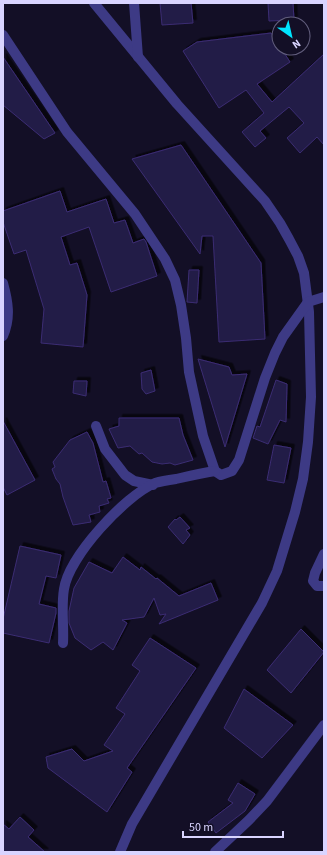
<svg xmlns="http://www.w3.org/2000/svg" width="327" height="855" font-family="'Source Sans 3',sans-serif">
  <defs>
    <filter id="shadow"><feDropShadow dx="3.5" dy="-3.5" stdDeviation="0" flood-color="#0009"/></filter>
  </defs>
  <rect width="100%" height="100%" fill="#130f26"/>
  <!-- building -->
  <g fill="#241b47" stroke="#3b2d73" filter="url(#shadow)">
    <polygon points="160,3 191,3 193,23 162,25"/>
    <polygon points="268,3 293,3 294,20 269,21"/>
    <polygon points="271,33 279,45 279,48 281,48 290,62 257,84 272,102 324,54 324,145 317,137 300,153 287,138 304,123 289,107 260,131 266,138 255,147 242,132 264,113 246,90 219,108 183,51 197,42"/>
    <polygon points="3,57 55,133 44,139 3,105"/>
    <polygon points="181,145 261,263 265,339 219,342 213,236 202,236 200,254 132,159"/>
    <polygon points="60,191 67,212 106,199 114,223 125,220 133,243 144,239 146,242 157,276 111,292 89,227 61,237 70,265 77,263 87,295 83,347 41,343 44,309 26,250 14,254 3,222 3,211"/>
    <polygon points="189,270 199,270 197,303 187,302"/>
    <polygon points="198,359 229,367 232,375 247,374 225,447"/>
    <polygon points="151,370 155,391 146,394 142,389 141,373"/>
    <polygon points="276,380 287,384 286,422 280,420 268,444 253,438 257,426 260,427"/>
    <polygon points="74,381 87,381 86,396 73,393"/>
    <polygon points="119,418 179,418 183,435 193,460 175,465 170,463 162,464 152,462 142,453 139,454 130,446 118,448 109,429 119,426"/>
    <polygon points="3,421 35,480 7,495 3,487"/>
    <polygon points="87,432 93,443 103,482 106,481 111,498 107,499 109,503 99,506 100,512 89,515 91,522 73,525 63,497 60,484 56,479 52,469 55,467 53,462 70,440"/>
    <polygon points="274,445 291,448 284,483 267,480"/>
    <polygon points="180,517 190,528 186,530 190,535 183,544 168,527 175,519 176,520"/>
    <polygon points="20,546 61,555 56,578 46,576 39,604 56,608 56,613 49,643 3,633 3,619"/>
    <polygon points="123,557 140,570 141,567 156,579 157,578 179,596 211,583 218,600 159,624 166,614 160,615 154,598 144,617 122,620 127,623 113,650 103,642 91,650 75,638 69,623 69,611 74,588 89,562 112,573"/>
    <polygon points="301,629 324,652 291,693 267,670"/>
    <polygon points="150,638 196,668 127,768 132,772 107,812 48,768 46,757 72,749 84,761 113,751 104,745 125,714 116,708 140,671 132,665"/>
    <polygon points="244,689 293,725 262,758 224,728"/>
    <polygon points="238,783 255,794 245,811 216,833 208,822 233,803 228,800"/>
    <polygon points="20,817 34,830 28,837 45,852 3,852 3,824 9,829"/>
  </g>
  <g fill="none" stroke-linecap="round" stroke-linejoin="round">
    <!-- minor -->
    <g stroke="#3d3a85" stroke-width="10">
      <polyline points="94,3 177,104 265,201 280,223 289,239 298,256 304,273 309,312 311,397 308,442 303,479 295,512 277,571 262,603 132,824 120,852"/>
      <polyline points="134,3 138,57"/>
      <polyline points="3,35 67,132 135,214 165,259 175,280 181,305 186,338 189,372 203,436 215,471 221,475 232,471 239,460 265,378 275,353 283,337 308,302 324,297"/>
      <path d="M3,283C8,301 11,318 3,336"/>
      <polyline points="96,426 105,449 125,475 134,481 153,485"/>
      <polyline points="324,554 315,573 313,581 317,586 324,586"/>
      <path d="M63,643C64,625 61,607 64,589C69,556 125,496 155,483C162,481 169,480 176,479C189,476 202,473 215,471"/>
      <polyline points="215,852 249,820 267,801 324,725"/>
    </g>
  </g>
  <!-- border -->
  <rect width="327" height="855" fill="none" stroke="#d9d4ff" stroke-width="8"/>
  <!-- north arrow -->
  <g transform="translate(291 36) rotate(146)"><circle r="19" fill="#130f26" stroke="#625e7d"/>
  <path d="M0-3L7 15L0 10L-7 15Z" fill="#00e5ff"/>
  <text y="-6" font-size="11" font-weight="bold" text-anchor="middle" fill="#d9d4ff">N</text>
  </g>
  <!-- scale -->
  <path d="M183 831v6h100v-6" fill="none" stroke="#d9d4ff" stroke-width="2"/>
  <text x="189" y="831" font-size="12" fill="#d9d4ff" stroke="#130f26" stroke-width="3" paint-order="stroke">50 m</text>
</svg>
